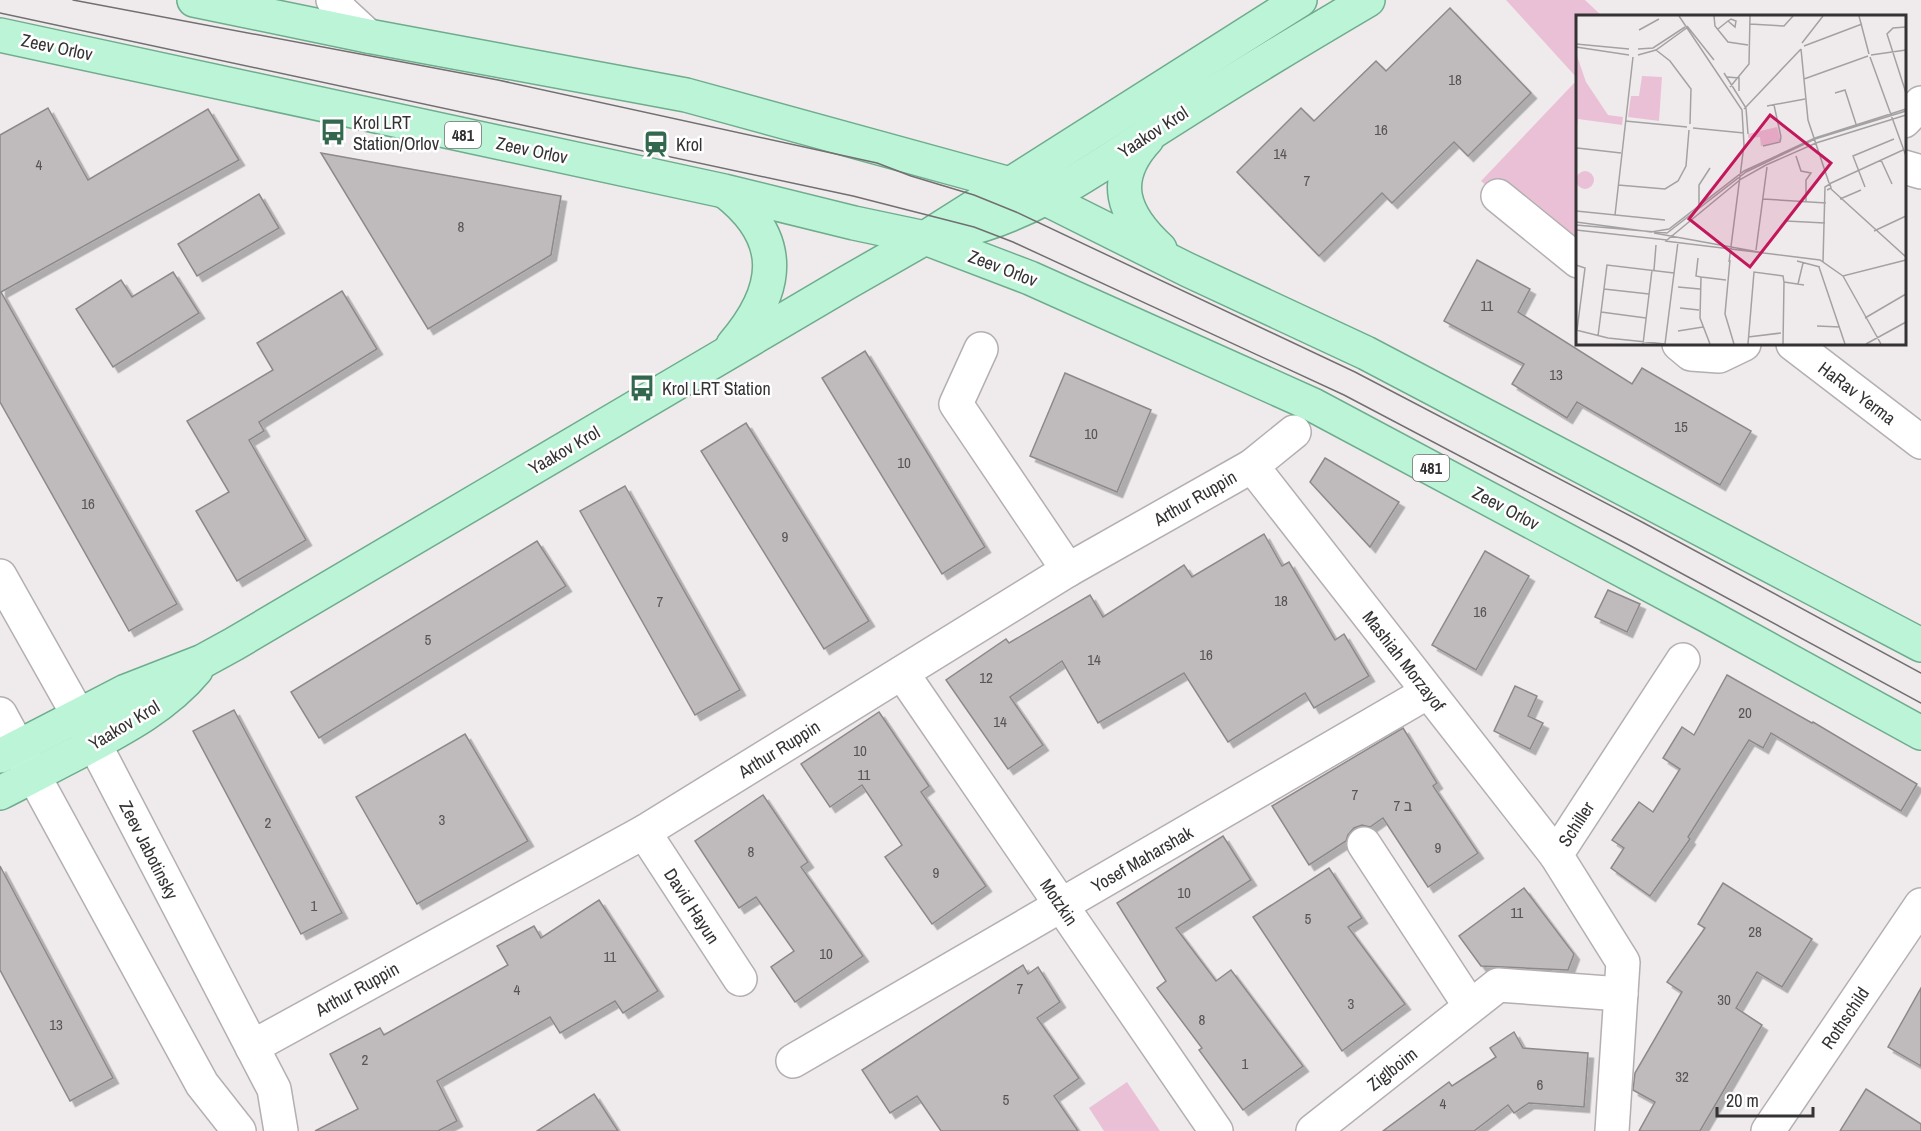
<svg xmlns="http://www.w3.org/2000/svg" width="1921" height="1131" font-family="'Archivo Narrow','Noto Sans Hebrew',sans-serif">
  <defs>
    <filter id="shadow"><feDropShadow dx="5.5" dy="5.5" stdDeviation="0" flood-color="#0004"/></filter>
  </defs>
  <rect width="100%" height="100%" fill="#efebed"/>
  <!-- green -->
  <g fill="#eac0d6">
    <polygon points="1506,0 1585,0 1602,16 1578,16 1577,78"/>
    <polygon points="1577,80 1577,261 1481,181"/>
    <polygon points="1127,1082 1160,1131 1104,1131 1089,1108"/>
  </g>
  <!-- building -->
  <g fill="#bfbbbd" stroke="#8d898b" stroke-width="1.5" filter="url(#shadow)">
    <polygon points="1450,8 1531,93 1468,156 1454,142 1392,203 1382,193 1319,256 1237,172 1301,108 1314,121 1376,61 1386,71"/>
    <polygon points="48,108 88,180 208,109 239,160 1,292 177,604 129,631 0,402 0,135"/>
    <polygon points="321,153 561,196 551,255 428,329"/>
    <polygon points="259,194 279,228 197,276 178,244"/>
    <polygon points="1477,260 1530,289 1518,312 1632,384 1642,368 1751,431 1720,485 1577,402 1567,418 1512,384 1524,364 1444,321"/>
    <polygon points="173,272 199,313 113,367 76,309 121,280 132,297"/>
    <polygon points="342,291 377,349 259,422 264,431 249,440 306,540 237,581 196,511 229,492 187,421 273,370 257,343"/>
    <polygon points="865,351 985,547 942,574 822,378"/>
    <polygon points="1065,373 1151,410 1117,492 1030,456"/>
    <polygon points="746,423 869,621 824,649 701,451"/>
    <polygon points="1325,458 1399,502 1370,547 1310,482"/>
    <polygon points="625,486 740,690 695,715 580,511"/>
    <polygon points="1264,534 1282,566 1289,562 1335,640 1344,634 1369,676 1314,708 1305,693 1228,742 1184,673 1098,723 1062,661 1010,697 1043,745 1008,769 946,680 1006,639 1009,643 1090,595 1103,617 1184,565 1192,577"/>
    <polygon points="537,541 566,586 319,738 291,692"/>
    <polygon points="1485,551 1529,576 1476,670 1432,645"/>
    <polygon points="1608,590 1640,604 1627,632 1595,617"/>
    <polygon points="1727,675 1812,723 1813,722 1917,784 1901,811 1771,733 1763,748 1749,740 1688,837 1690,839 1650,896 1611,868 1624,848 1612,840 1639,802 1653,812 1680,769 1663,758 1682,727 1694,735"/>
    <polygon points="1515,686 1537,696 1528,716 1543,723 1530,749 1494,731"/>
    <polygon points="234,710 342,913 301,934 193,731"/>
    <polygon points="879,712 929,786 921,792 986,886 932,924 885,857 902,845 862,785 830,807 801,764"/>
    <polygon points="1403,728 1437,783 1433,786 1478,853 1428,887 1383,818 1370,827 1362,825 1354,828 1348,835 1346,841 1309,865 1272,806"/>
    <polygon points="465,734 528,841 417,904 356,797"/>
    <polygon points="763,795 808,862 801,867 863,956 795,1002 771,967 794,951 756,897 739,908 695,841"/>
    <polygon points="1223,836 1251,880 1176,928 1216,981 1231,970 1303,1066 1243,1110 1199,1050 1202,1048 1157,988 1166,981 1117,903"/>
    <polygon points="0,866 113,1078 70,1101 0,970"/>
    <polygon points="1329,868 1362,918 1348,927 1405,1004 1342,1051 1253,917"/>
    <polygon points="1723,883 1812,939 1782,987 1757,972 1736,1008 1762,1025 1700,1131 1639,1131 1655,1102 1633,1090 1635,1073 1682,992 1667,982 1705,928 1698,924"/>
    <polygon points="1524,888 1574,954 1568,970 1481,966 1459,936"/>
    <polygon points="599,900 658,991 623,1013 615,1001 560,1033 550,1017 437,1081 457,1121 438,1131 315,1131 358,1109 330,1054 380,1028 384,1035 508,965 497,946 534,926 541,938"/>
    <polygon points="1023,965 1028,974 1038,967 1060,1002 1037,1018 1079,1078 1054,1096 1078,1131 941,1131 917,1096 890,1113 862,1070"/>
    <polygon points="1921,988 1921,1066 1888,1047"/>
    <polygon points="1514,1032 1523,1048 1588,1053 1584,1107 1529,1103 1514,1113 1508,1105 1474,1131 1383,1131 1449,1082 1452,1086 1496,1057 1490,1048"/>
    <polygon points="1866,1089 1921,1124 1921,1131 1840,1131"/>
    <polygon points="594,1094 618,1131 537,1131"/>
  </g>
  <g fill="none" stroke-linecap="round" stroke-linejoin="round">
    <!-- minor casing -->
    <g stroke="#b4afb1" stroke-width="36">
      <g id="minor">
        <polyline points="333,0 342,12 368,36"/>
        <polyline points="1904,121 1921,103"/>
        <polyline points="1904,167 1921,172"/>
        <polyline points="1498,196 1578,261"/>
        <polyline points="1679,344 1691,354 1719,356 1744,344"/>
        <polyline points="1793,344 1921,442"/>
        <polyline points="981,349 956,404 1068,570"/>
        <polyline points="1252,466 1556,855"/>
        <polyline points="0,576 94,743 274,1089 281,1131"/>
        <polyline points="902,673 1216,1131"/>
        <polyline points="0,714 202,1084 239,1131"/>
        <polyline points="644,832 740,979"/>
        <polyline points="1364,844 1470,1006"/>
        <polyline points="252,1047 644,832 1068,570 1252,466 1294,432"/>
        <polyline points="793,1061 1428,692"/>
        <polyline points="1313,1131 1498,985 1621,994"/>
        <polyline points="1612,1131 1623,962 1556,855 1683,660"/>
        <polyline points="1768,1131 1921,905"/>
      </g>
    </g>
    <!-- major casing -->
    <g stroke="#6fac8d" stroke-width="36">
      <g id="major">
        <polyline points="194,0 368,36 686,95 1010,184 1046,199 1188,270 1366,353 1921,645"/>
        <polyline points="0,35 724,191 854,223 925,238 1030,278 1313,405 1708,616 1921,733"/>
        <path d="M1147,139C1109,180 1123,215 1160,249"/>
        <path d="M726,192C786,239 780,290 733,345"/>
        <path d="M959,231C1036,214 1100,165 1165,124C1232,81 1300,40 1368,0"/>
        <polyline points="0,756 126,691 203,661 234,644 848,282 925,238 1300,0"/>
        <path d="M0,793C28,779 55,764 83,750C124,728 166,706 196,670"/>
      </g>
    </g>
    <!-- minor -->
    <use href="#minor" stroke="#fff" stroke-width="33"/>
    <!-- major -->
    <use href="#major" stroke="#bcf4d7" stroke-width="33"/>
    <!-- tram -->
    <g stroke="#726f70" stroke-width="1.5">
      <polyline points="73,0 498,80 877,163 911,176 974,195 1016,212 1355,372 1642,522 1921,673"/>
      <polyline points="0,13 853,196 974,227 1013,242 1344,395 1629,545 1921,703"/>
    </g>
  </g>
  <!-- icons -->
  <defs>
    <g id="bus-bare" transform="scale(2.07)"><path d="M-5-6H5V4H4V6H2V4H-2V6H-4V4H-5ZM-3.5-4V0h7V-4ZM-3.5 1.2v1.5H-2V1.2ZM2 1.2v1.5H3.5V1.2Z" fill="#33684e" stroke="#fff" stroke-width="2.5" paint-order="stroke"/></g>
    <g id="station-bare" transform="scale(2.07)"><path d="M-3-6H3Q5-6 5-4V2Q5 4 3 4L4.5 6H3L1.5 4h-3L-3 6H-4.5L-3 4Q-5 4-5 2V-4Q-5-6-3-6ZM-3.5-4v3h7v-3ZM-3.5 1v1.5H-2V1ZM2 1v1.5H3.5V1Z" fill="#33684e" stroke="#fff" stroke-width="2.5" paint-order="stroke"/></g>
  </defs>
  <g fill-rule="evenodd">
    <use href="#bus-bare" x="333" y="132"/>
    <use href="#station-bare" x="656" y="144"/>
    <use href="#bus-bare" x="642" y="388"/>
  </g>
  <g text-anchor="middle" dominant-baseline="central" stroke-width="5" stroke-linejoin="round" paint-order="stroke">
    <!-- number labels -->
    <g font-size="15" fill="#575456">
      <text x="1455" y="79">18</text>
      <text x="1381" y="129">16</text>
      <text x="1280" y="153">14</text>
      <text x="39" y="164">4</text>
      <text x="1307" y="180">7</text>
      <text x="461" y="226">8</text>
      <text x="1487" y="305">11</text>
      <text x="1556" y="374">13</text>
      <text x="1681" y="426">15</text>
      <text x="1091" y="433">10</text>
      <text x="904" y="462">10</text>
      <text x="88" y="503">16</text>
      <text x="785" y="536">9</text>
      <text x="1281" y="600">18</text>
      <text x="660" y="601">7</text>
      <text x="1480" y="611">16</text>
      <text x="428" y="639">5</text>
      <text x="1206" y="654">16</text>
      <text x="1094" y="659">14</text>
      <text x="986" y="677">12</text>
      <text x="1745" y="712">20</text>
      <text x="1000" y="721">14</text>
      <text x="860" y="750">10</text>
      <text x="864" y="774">11</text>
      <text x="1355" y="794">7</text>
      <text x="1403" y="805">7 ב</text>
      <text x="442" y="819">3</text>
      <text x="268" y="822">2</text>
      <text x="1438" y="847">9</text>
      <text x="751" y="851">8</text>
      <text x="936" y="872">9</text>
      <text x="1184" y="892">10</text>
      <text x="314" y="905">1</text>
      <text x="1517" y="912">11</text>
      <text x="1308" y="918">5</text>
      <text x="1755" y="931">28</text>
      <text x="826" y="953">10</text>
      <text x="610" y="956">11</text>
      <text x="1020" y="988">7</text>
      <text x="517" y="989">4</text>
      <text x="1724" y="999">30</text>
      <text x="1351" y="1003">3</text>
      <text x="1202" y="1019">8</text>
      <text x="56" y="1024">13</text>
      <text x="365" y="1059">2</text>
      <text x="1245" y="1063">1</text>
      <text x="1682" y="1076">32</text>
      <text x="1540" y="1084">6</text>
      <text x="1006" y="1099">5</text>
      <text x="1443" y="1103">4</text>
    </g>
    <!-- shield labels -->
    <g fill="#fff" stroke="#717070" stroke-width="1.5">
      <rect x="445" y="122" width="36" height="26" rx="4.5"/>
      <rect x="1413" y="455" width="36" height="26" rx="4.5"/>
    </g>
    <g font-size="16" font-weight="bold" fill="#343233">
      <text x="463" y="135">481</text>
      <text x="1431" y="468">481</text>
    </g>
    <!-- street labels -->
    <g font-size="18" fill="#343233" stroke="#fff">
      <text transform="translate(57 47) rotate(12)">Zeev Orlov</text>
      <text transform="translate(1153 132) rotate(-33)">Yaakov Krol</text>
      <text transform="translate(532 150) rotate(12)">Zeev Orlov</text>
      <text transform="translate(1003 268) rotate(21)">Zeev Orlov</text>
      <text transform="translate(1857 393) rotate(37)">HaRav Yerma</text>
      <text transform="translate(564 450) rotate(-30)">Yaakov Krol</text>
      <text transform="translate(1195 498) rotate(-30)">Arthur Ruppin</text>
      <text transform="translate(1506 508) rotate(28)">Zeev Orlov</text>
      <text transform="translate(1404 661) rotate(52)">Mashiah Morzayof</text>
      <text transform="translate(124 725) rotate(-31)">Yaakov Krol</text>
      <text transform="translate(779 749) rotate(-32)">Arthur Ruppin</text>
      <text transform="translate(1576 824) rotate(-57)">Schiller</text>
      <text transform="translate(149 850) rotate(63)">Zeev Jabotinsky</text>
      <text transform="translate(1142 859) rotate(-30)">Yosef Maharshak</text>
      <text transform="translate(1059 902) rotate(56)">Motzkin</text>
      <text transform="translate(692 906) rotate(57)">David Hayun</text>
      <text transform="translate(357 989) rotate(-29)">Arthur Ruppin</text>
      <text transform="translate(1845 1018) rotate(-56)">Rothschild</text>
      <text transform="translate(1392 1069) rotate(-38)">Ziglboim</text>
    </g>
    <!-- poi labels -->
    <g font-size="18" fill="#343233" stroke="#fff" text-anchor="start">
      <text x="353" y="122">Krol LRT<tspan x="353" dy="21">Station/Orlov</tspan></text>
      <text x="676" y="144">Krol</text>
      <text x="662" y="388">Krol LRT Station</text>
    </g>
  </g>
  <!-- overview -->
  <g transform="translate(1576 15)">
    <rect width="330" height="330" fill="#efebed"/>
    <path d="M0,38L10,67L32,100L47,102L46,110L2,104L0,120ZM66,61L86,62L83,106L52,102L55,81H63ZM201,112L205,126L185,131L184,122L172,123V119ZM0 165a9 9 0 1 1 18 0a9 9 0 1 1-18 0Z" fill="#eac0d6"/>
    <path fill="none" stroke="#a4a1a3" stroke-width="1.5" d="M103,1L166,95L168,130L153,247M138,1L139,11L152,27L172,30M283,1L293,39M174,9L208,11L217,1M111,11L138,45M330,12L317,13L311,19L330,78M142,14L152,6L155,4L160,6L159,12L152,6M63,15L83,4M226,28L247,1M0,29L53,34M228,31L286,9M0,32L53,40M62,34L77,33L109,12M225,34L232,105L253,168M80,35L94,46L115,74L114,109M62,40L80,35L112,12M295,40L330,35M294,42L330,141M148,58L170,93L172,119M151,62L163,63V76M228,64L292,41M154,72L173,49L174,1M259,78L269,75L280,109M198,90L205,122M191,91L229,84M168,94L225,34M49,106L111,112M117,113L168,118M187,131L204,127L205,122M1,133L45,138M220,141L225,156L235,158L230,165V186M305,145L316,169M253,169L327,135M42,170L89,174L102,166L110,151L113,115M289,172L277,141L318,124M255,174L330,242M187,184L250,188M264,184L285,175M123,192V170L134,153M0,196L89,205M39,200L57,42M210,206L249,208M0,207L75,217L93,214L168,156L239,123L330,94M0,210L91,218L170,157L239,124L330,96M0,215L91,225L165,164L190,150L240,128L330,100M298,216L330,201M78,218L188,238M89,226L244,245L267,261L330,245M180,235L191,152M122,243L120,261L125,262M154,245L149,299L158,329M221,246L244,252M247,247L249,172L254,169L255,173L251,175M0,250L9,253L1,315M243,252L269,329M78,255L80,230M267,261L305,329M125,262L124,303L134,329M125,262L150,265M208,267L228,270M222,269L227,248M102,272L124,274M28,274L73,279M104,293L123,295M25,297L70,303M289,303L330,279M241,311L264,312M0,315L32,323L89,329M102,316L127,312M22,321L31,250L98,258M172,322L205,318M67,329L76,255M89,329L102,227M172,329L178,257L207,261L208,267M207,329L208,267M290,329L330,307"/>
    <path fill="#c2185b" fill-opacity="0.15" stroke="#c2185b" stroke-width="3" d="M194,100L255,148L174,252L113,204Z"/>
    <rect width="330" height="330" fill="none" stroke="#343233" stroke-width="3"/>
  </g>
  <!-- scale -->
  <path d="M1717 1107v9h96v-9" fill="none" stroke="#343233" stroke-width="3"/>
  <text x="1726" y="1107" font-size="18" fill="#343233" stroke="#ffffff" stroke-width="4.5" paint-order="stroke">20 m</text>
</svg>
